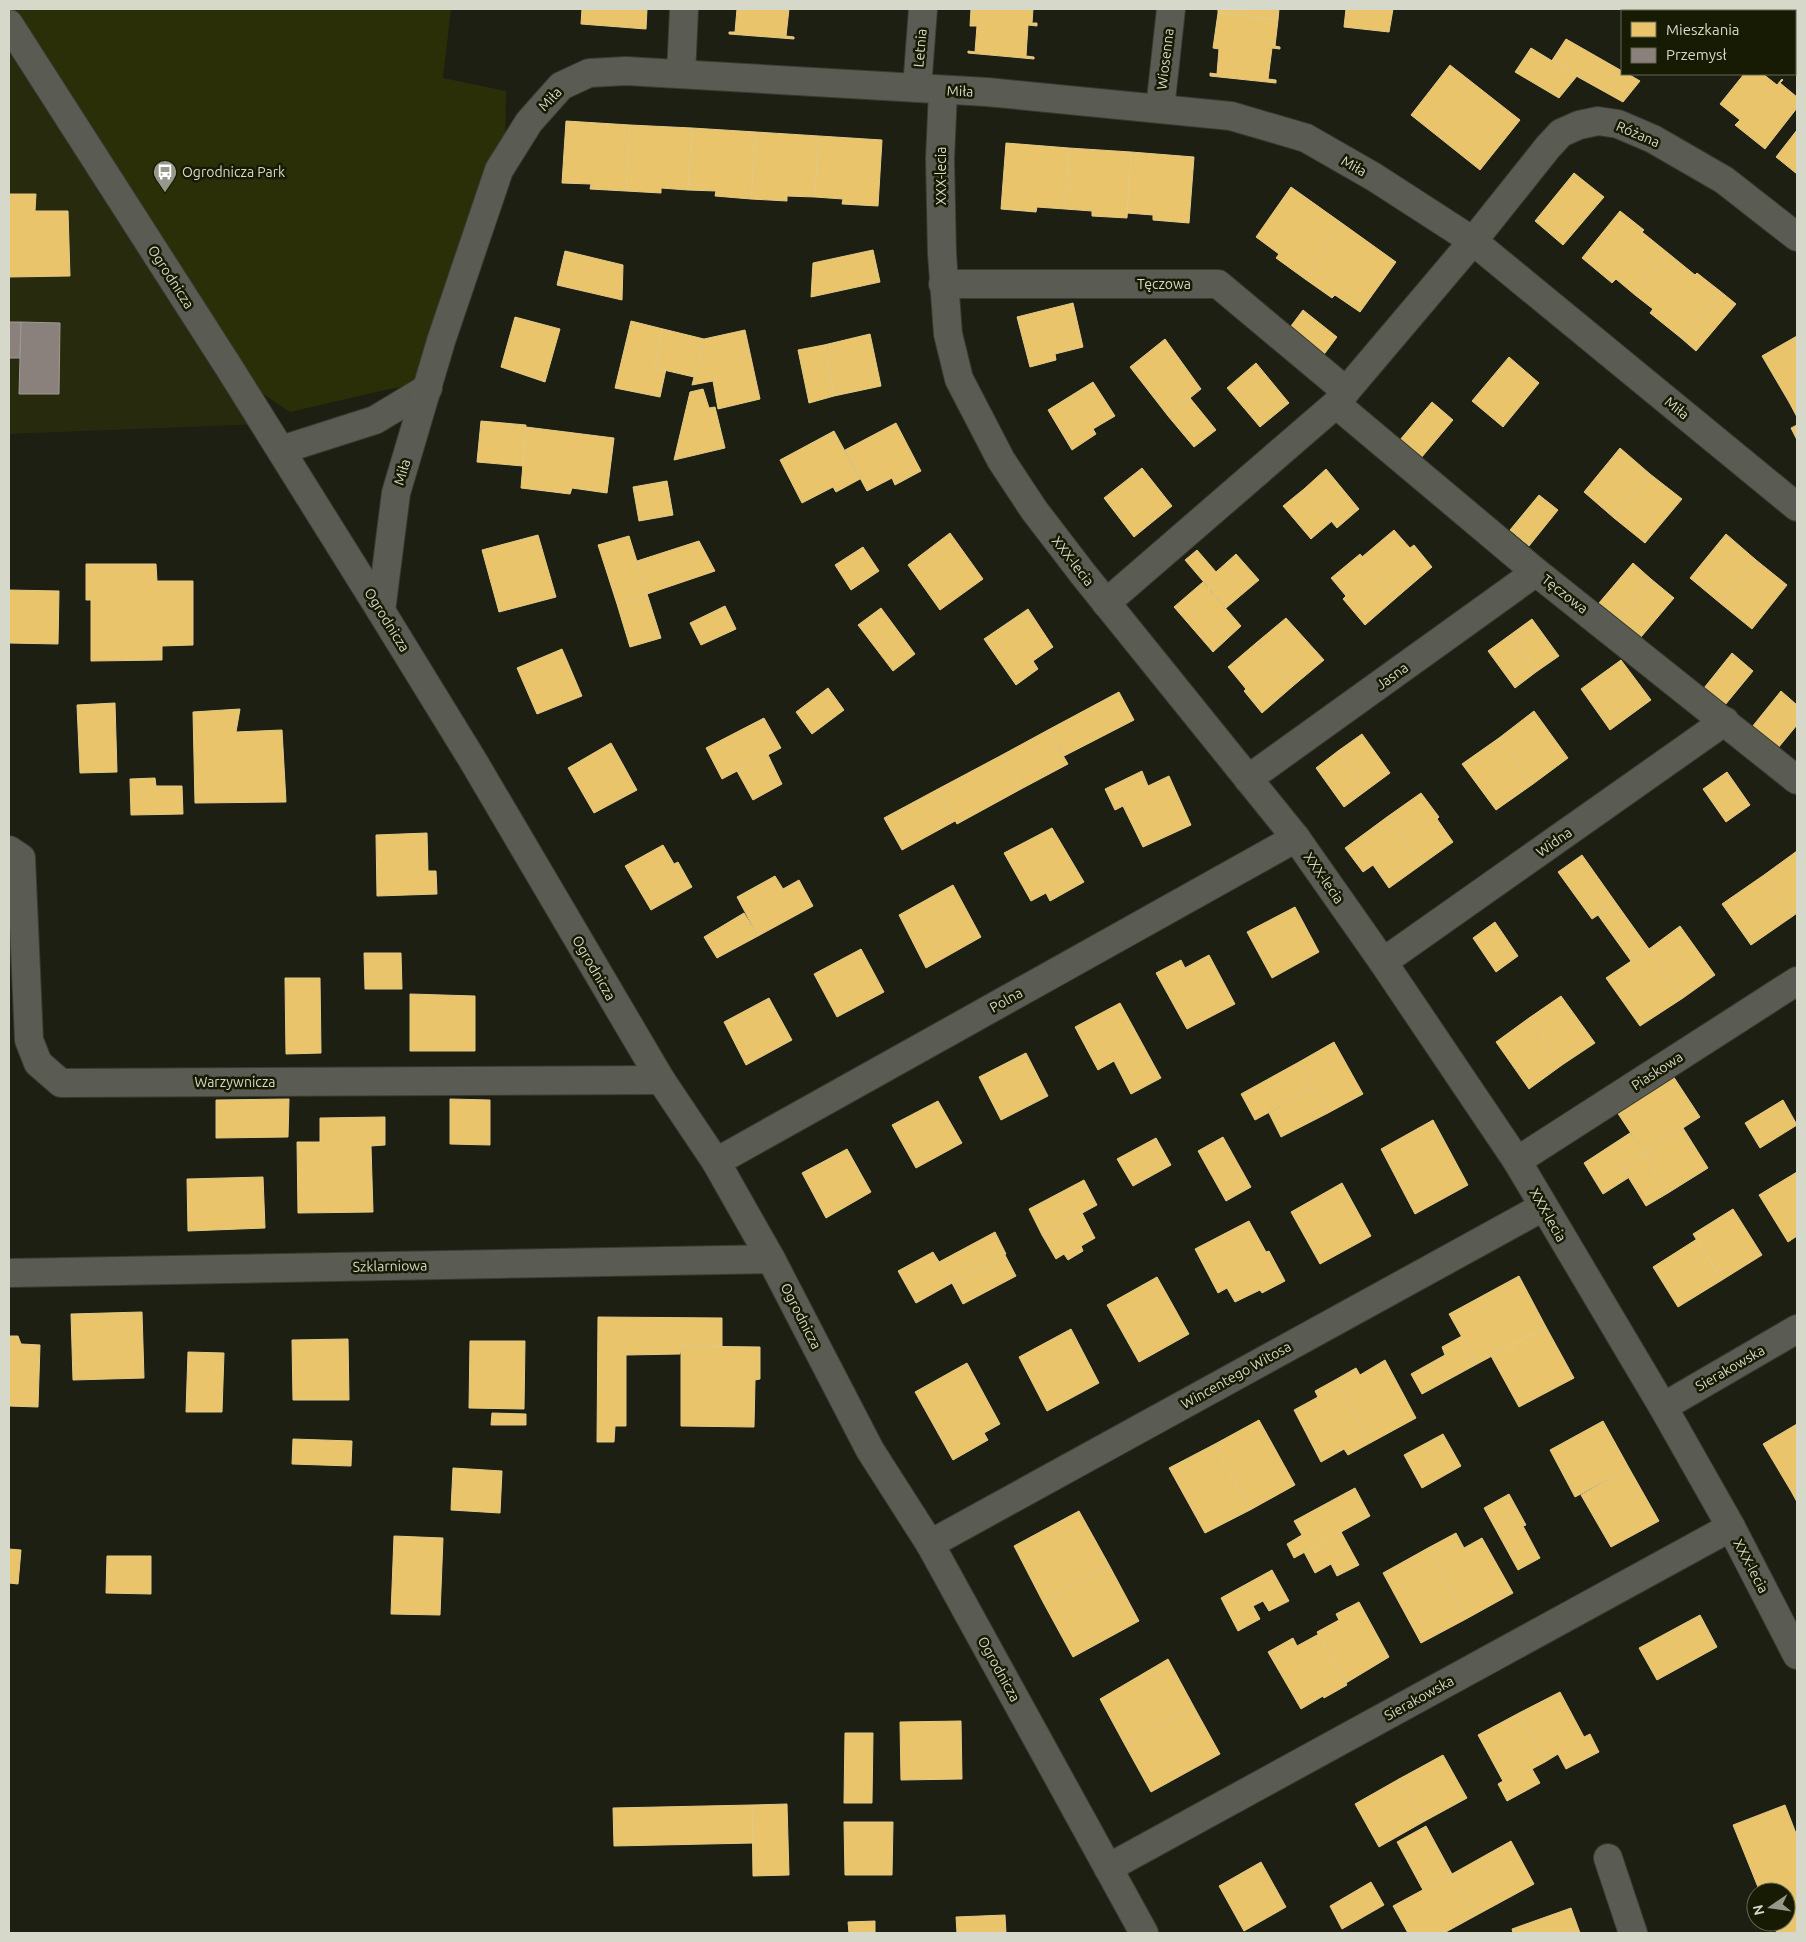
<svg xmlns="http://www.w3.org/2000/svg" width="1806" height="1942" font-family="Ubuntu,sans-serif">
  <rect width="100%" height="100%" fill="#1d1f12"/>
  <!-- built -->
  <polygon fill="#272a0d" points="9,32 264,424 9,434"/>
  <!-- green -->
  <polygon fill="#2b2f07" points="10,9 451,9 443,78 506,91 505,163 434,381 385,390 290,412 256,389"/>
  <!-- homes -->
  <g fill="#e9c46a" stroke="#e3ca87">
    <polygon points="582,9 647,9 646,29 581,24"/>
    <polygon points="737,9 789,9 786,36 794,37 794,39 729,34 729,32 735,32"/>
    <polygon points="971,9 1033,9 1032,23 1037,23 1037,26 1028,25 1026,56 1034,57 1034,59 968,53 968,51 975,52 977,26 970,26"/>
    <polygon points="1218,9 1279,9 1278,20 1218,13"/>
    <polygon points="1346,9 1393,9 1389,32 1344,27"/>
    <polygon points="1218,13 1278,20 1275,46 1280,47 1280,49 1272,48 1268,79 1276,80 1276,83 1210,76 1210,73 1217,74 1219,49 1213,48"/>
    <polygon points="1566,39 1622,71 1622,74 1628,74 1640,81 1623,102 1551,62"/>
    <polygon points="1531,48 1577,76 1559,98 1515,72"/>
    <polygon points="1450,65 1520,120 1480,170 1411,115"/>
    <polygon points="1744,74 1763,74 1777,85 1782,79 1783,80 1780,83 1797,97 1797,108 1765,149 1735,125 1740,120 1720,104"/>
    <polygon points="566,121 630,125 626,191 590,189 591,184 562,183"/>
    <polygon points="630,125 692,128 688,190 661,188 661,193 626,191"/>
    <polygon points="692,128 756,132 751,199 715,196 716,191 688,190"/>
    <polygon points="1797,130 1797,174 1776,157"/>
    <polygon points="756,132 819,136 815,197 787,196 787,201 751,199"/>
    <polygon points="819,136 882,140 878,206 842,204 843,199 815,197"/>
    <polygon points="1006,143 1069,148 1065,209 1037,207 1036,212 1001,209"/>
    <polygon points="1069,148 1131,152 1127,218 1092,216 1092,211 1065,209"/>
    <polygon points="1131,152 1194,157 1189,223 1153,220 1153,215 1127,213"/>
    <polygon points="1574,173 1604,197 1563,245 1535,221"/>
    <polygon points="1291,187 1343,224 1305,279 1276,258 1279,254 1256,237"/>
    <polygon points="9,194 36,194 35,211 68,211 70,276 9,277"/>
    <polygon points="1620,211 1644,230 1642,232 1668,253 1635,295 1616,279 1612,283 1582,258"/>
    <polygon points="1343,224 1396,262 1360,312 1335,295 1332,298 1305,279"/>
    <polygon points="873,250 880,282 811,297 813,263"/>
    <polygon points="565,251 623,265 622,300 557,285"/>
    <polygon points="1668,253 1695,275 1697,273 1720,291 1681,338 1650,313 1653,309 1635,295"/>
    <polygon points="1720,291 1736,304 1696,351 1681,338"/>
    <polygon points="1073,303 1083,347 1055,354 1056,360 1030,367 1017,317"/>
    <polygon points="1303,310 1337,337 1322,357 1288,330"/>
    <polygon points="515,317 560,329 545,382 501,367"/>
    <polygon points="631,321 663,329 655,368 666,369 660,397 615,388"/>
    <polygon points="663,329 704,339 694,377 655,368"/>
    <polygon points="745,330 760,399 718,409 713,381 692,385 704,339"/>
    <polygon points="870,334 881,386 834,396 824,345"/>
    <polygon points="1797,336 1797,397 1789,402 1762,356"/>
    <polygon points="1165,339 1201,389 1168,416 1130,367"/>
    <polygon points="824,345 834,396 809,403 798,350"/>
    <polygon points="1509,357 1539,383 1503,427 1472,401"/>
    <polygon points="1256,363 1289,403 1260,427 1227,388"/>
    <polygon points="1093,382 1115,416 1093,429 1096,434 1072,450 1048,410"/>
    <polygon points="703,389 709,408 715,407 725,448 674,460 690,392"/>
    <polygon points="1797,397 1797,417 1789,402"/>
    <polygon points="1190,398 1216,430 1194,447 1168,416"/>
    <polygon points="1432,402 1453,420 1421,458 1399,441"/>
    <polygon points="481,421 526,425 523,466 477,462"/>
    <polygon points="896,423 921,471 895,485 892,478 867,491 845,450"/>
    <polygon points="1797,425 1797,440 1791,428"/>
    <polygon points="526,427 614,438 607,493 572,488 570,494 521,488"/>
    <polygon points="834,431 860,479 836,492 833,487 802,503 780,460"/>
    <polygon points="1620,448 1650,474 1614,518 1584,492"/>
    <polygon points="1142,468 1172,506 1134,537 1104,498"/>
    <polygon points="1326,469 1359,509 1337,528 1304,489"/>
    <polygon points="1650,474 1682,499 1645,543 1614,518"/>
    <polygon points="667,481 673,515 639,521 633,487"/>
    <polygon points="1304,489 1332,521 1311,539 1283,506"/>
    <polygon points="1539,495 1558,510 1529,546 1510,530"/>
    <polygon points="1394,530 1410,548 1414,545 1432,567 1396,598 1362,557"/>
    <polygon points="950,533 983,579 940,610 908,565"/>
    <polygon points="1726,534 1756,560 1720,603 1690,578"/>
    <polygon points="538,535 556,597 499,612 482,550"/>
    <polygon points="629,536 647,594 617,604 598,545"/>
    <polygon points="699,541 715,571 647,594 637,561"/>
    <polygon points="863,547 879,571 851,590 835,565"/>
    <polygon points="1197,550 1216,572 1236,554 1259,580 1226,608 1185,560"/>
    <polygon points="1360,554 1396,598 1365,625 1343,599 1346,596 1331,578"/>
    <polygon points="1756,560 1787,585 1752,629 1720,603"/>
    <polygon points="1633,563 1651,579 1619,619 1599,603"/>
    <polygon points="86,564 156,564 157,581 193,581 193,645 162,646 162,660 91,661 91,600 86,600"/>
    <polygon points="1651,579 1674,598 1641,637 1619,619"/>
    <polygon points="1203,582 1241,626 1213,652 1174,607"/>
    <polygon points="9,590 59,591 58,644 9,643"/>
    <polygon points="647,594 661,638 630,647 617,604"/>
    <polygon points="725,606 736,629 701,645 690,623"/>
    <polygon points="881,608 915,654 893,671 858,625"/>
    <polygon points="1028,609 1053,647 1033,661 1038,669 1016,685 984,639"/>
    <polygon points="1286,618 1324,660 1293,686 1256,643"/>
    <polygon points="1532,619 1559,656 1536,672 1510,635"/>
    <polygon points="1510,635 1536,672 1515,688 1488,651"/>
    <polygon points="1256,643 1293,686 1262,713 1244,691 1246,689 1228,667"/>
    <polygon points="562,649 582,696 537,714 517,668"/>
    <polygon points="1732,653 1753,671 1725,705 1704,688"/>
    <polygon points="1621,660 1651,700 1610,730 1581,689"/>
    <polygon points="828,688 844,710 812,734 796,712"/>
    <polygon points="1781,691 1797,705 1797,725 1778,748 1752,727"/>
    <polygon points="1119,692 1134,720 1064,756 1048,730"/>
    <polygon points="115,703 117,772 80,773 77,705"/>
    <polygon points="240,709 236,732 282,730 286,802 195,803 193,712"/>
    <polygon points="1534,711 1568,758 1533,784 1499,738"/>
    <polygon points="764,718 781,748 722,779 706,748"/>
    <polygon points="1048,730 1068,764 1021,789 1002,755"/>
    <polygon points="1362,734 1390,773 1367,790 1338,751"/>
    <polygon points="1499,738 1533,784 1496,810 1462,764"/>
    <polygon points="611,743 637,790 594,813 568,768"/>
    <polygon points="1338,751 1367,790 1344,807 1316,768"/>
    <polygon points="768,755 782,784 753,800 737,771"/>
    <polygon points="1002,755 1021,789 957,824 938,789"/>
    <polygon points="1142,771 1148,786 1169,776 1191,825 1143,847 1123,806 1115,810 1105,789"/>
    <polygon points="1727,772 1750,805 1726,822 1703,789"/>
    <polygon points="155,778 156,786 182,786 183,814 131,815 130,779"/>
    <polygon points="938,789 955,821 902,850 884,818"/>
    <polygon points="1421,793 1439,817 1437,819 1453,842 1421,865 1387,817"/>
    <polygon points="1387,817 1421,865 1389,888 1373,865 1363,872 1345,848"/>
    <polygon points="1052,828 1084,882 1050,901 1046,893 1031,901 1004,853"/>
    <polygon points="427,833 428,871 436,871 437,894 377,896 376,835"/>
    <polygon points="663,845 674,864 678,862 692,887 651,910 625,866"/>
    <polygon points="1797,851 1797,913 1793,916 1764,875"/>
    <polygon points="1582,855 1616,903 1592,919 1558,872"/>
    <polygon points="1764,875 1793,916 1751,945 1722,904"/>
    <polygon points="775,876 783,889 799,880 813,906 758,936 737,897"/>
    <polygon points="953,885 981,937 926,968 899,915"/>
    <polygon points="1616,903 1649,949 1631,961 1598,915"/>
    <polygon points="1295,907 1319,952 1272,978 1247,932"/>
    <polygon points="744,913 758,936 717,958 704,937"/>
    <polygon points="1495,922 1518,956 1496,972 1473,938"/>
    <polygon points="1680,926 1715,975 1683,998 1649,949"/>
    <polygon points="861,949 884,992 837,1017 814,974"/>
    <polygon points="1649,949 1683,998 1640,1026 1606,978"/>
    <polygon points="364,953 401,953 402,989 365,989"/>
    <polygon points="1209,955 1235,1004 1187,1029 1156,973 1181,960 1185,968"/>
    <polygon points="285,978 320,978 321,1053 286,1054"/>
    <polygon points="410,994 475,996 475,1051 410,1051"/>
    <polygon points="1561,996 1595,1043 1562,1065 1529,1018"/>
    <polygon points="769,998 792,1040 746,1065 724,1022"/>
    <polygon points="1120,1003 1161,1078 1131,1094 1114,1061 1098,1070 1075,1027"/>
    <polygon points="1529,1018 1562,1065 1529,1089 1496,1042"/>
    <polygon points="1334,1042 1363,1094 1328,1113 1299,1062"/>
    <polygon points="1026,1053 1048,1096 1001,1120 979,1077"/>
    <polygon points="1299,1062 1314,1088 1255,1120 1241,1094"/>
    <polygon points="1673,1076 1700,1117 1644,1153 1617,1112"/>
    <polygon points="1314,1088 1328,1113 1281,1137 1269,1113"/>
    <polygon points="289,1099 288,1137 216,1138 216,1100"/>
    <polygon points="450,1099 490,1100 490,1145 450,1144"/>
    <polygon points="1783,1100 1797,1125 1760,1148 1745,1123"/>
    <polygon points="938,1101 962,1143 916,1168 892,1125"/>
    <polygon points="385,1117 385,1145 371,1146 373,1212 298,1213 297,1142 320,1142 320,1118"/>
    <polygon points="1433,1120 1468,1185 1415,1214 1381,1149"/>
    <polygon points="1683,1128 1708,1168 1668,1193 1644,1153"/>
    <polygon points="1630,1133 1644,1153 1622,1167 1628,1178 1603,1194 1584,1163"/>
    <polygon points="1223,1137 1251,1187 1226,1201 1198,1151"/>
    <polygon points="1156,1138 1171,1165 1133,1186 1117,1159"/>
    <polygon points="847,1149 871,1192 826,1218 802,1173"/>
    <polygon points="1644,1153 1668,1193 1646,1206 1622,1167"/>
    <polygon points="1797,1172 1797,1236 1788,1242 1759,1195"/>
    <polygon points="263,1177 265,1228 188,1231 187,1179"/>
    <polygon points="1084,1180 1097,1205 1042,1235 1029,1209"/>
    <polygon points="1342,1183 1371,1236 1320,1264 1291,1212"/>
    <polygon points="1733,1209 1762,1255 1722,1280 1693,1234"/>
    <polygon points="1082,1213 1095,1238 1081,1246 1083,1251 1068,1260 1064,1254 1056,1259 1042,1235"/>
    <polygon points="1249,1221 1266,1252 1269,1251 1285,1281 1262,1293 1260,1290 1235,1302 1227,1288 1218,1293 1195,1249"/>
    <polygon points="995,1232 1006,1254 952,1283 939,1262"/>
    <polygon points="1697,1239 1722,1280 1678,1307 1653,1267"/>
    <polygon points="933,1252 952,1283 916,1303 898,1271"/>
    <polygon points="1005,1255 1016,1276 963,1304 952,1283"/>
    <polygon points="1519,1276 1546,1327 1477,1364 1449,1314"/>
    <polygon points="1157,1277 1189,1334 1139,1362 1107,1305"/>
    <polygon points="142,1312 144,1378 73,1380 71,1314"/>
    <polygon points="598,1317 722,1318 722,1346 681,1346 680,1354 626,1355 626,1426 615,1426 614,1442 597,1442"/>
    <polygon points="1546,1327 1574,1378 1519,1407 1491,1356"/>
    <polygon points="1071,1329 1099,1383 1047,1411 1019,1357"/>
    <polygon points="10,1336 18,1336 21,1344 40,1345 38,1407 9,1406"/>
    <polygon points="1462,1336 1477,1364 1422,1394 1411,1374 1445,1355 1442,1347"/>
    <polygon points="348,1339 349,1400 293,1400 292,1340"/>
    <polygon points="470,1341 525,1341 524,1409 469,1408"/>
    <polygon points="681,1346 760,1347 760,1379 755,1380 754,1427 681,1426"/>
    <polygon points="188,1352 224,1353 222,1412 186,1412"/>
    <polygon points="1385,1360 1416,1418 1370,1443 1335,1380 1356,1368 1360,1375"/>
    <polygon points="967,1363 1000,1424 984,1433 988,1440 953,1460 915,1392"/>
    <polygon points="1335,1380 1370,1443 1348,1455 1344,1449 1321,1462 1294,1410 1318,1397 1315,1391"/>
    <polygon points="492,1413 526,1414 526,1425 491,1425"/>
    <polygon points="1259,1420 1295,1485 1250,1510 1215,1444"/>
    <polygon points="1603,1421 1629,1468 1575,1497 1550,1450"/>
    <polygon points="1797,1424 1797,1487 1791,1491 1763,1444"/>
    <polygon points="1443,1434 1461,1466 1422,1488 1404,1455"/>
    <polygon points="293,1439 352,1441 351,1466 292,1464"/>
    <polygon points="1215,1444 1250,1510 1205,1533 1169,1468"/>
    <polygon points="453,1468 502,1471 500,1513 451,1510"/>
    <polygon points="1629,1468 1659,1521 1611,1547 1581,1495"/>
    <polygon points="1797,1487 1797,1502 1791,1491"/>
    <polygon points="1355,1488 1370,1516 1294,1558 1287,1544 1302,1535 1294,1521"/>
    <polygon points="1509,1494 1526,1525 1523,1526 1540,1558 1518,1570 1484,1508"/>
    <polygon points="1079,1511 1109,1565 1043,1602 1014,1546"/>
    <polygon points="1341,1532 1359,1565 1337,1576 1331,1564 1315,1573 1304,1552"/>
    <polygon points="1456,1533 1464,1548 1482,1538 1513,1593 1466,1619 1428,1548"/>
    <polygon points="394,1536 443,1538 440,1615 391,1614"/>
    <polygon points="1428,1548 1466,1619 1421,1643 1383,1573"/>
    <polygon points="9,1549 21,1550 18,1584 9,1583"/>
    <polygon points="107,1556 151,1556 151,1594 106,1593"/>
    <polygon points="1109,1565 1139,1621 1073,1657 1043,1602"/>
    <polygon points="1272,1570 1289,1601 1269,1611 1263,1601 1253,1606 1260,1619 1238,1631 1221,1598"/>
    <polygon points="1359,1602 1389,1657 1346,1683 1317,1632 1339,1620 1336,1614"/>
    <polygon points="1700,1615 1717,1647 1657,1680 1639,1648"/>
    <polygon points="1319,1634 1347,1685 1324,1698 1323,1696 1301,1709 1268,1652 1293,1638 1297,1646"/>
    <polygon points="1168,1659 1194,1707 1125,1745 1100,1699"/>
    <polygon points="1560,1692 1584,1737 1590,1734 1599,1752 1566,1769 1558,1754 1545,1762 1519,1713"/>
    <polygon points="1194,1707 1220,1754 1151,1792 1125,1745"/>
    <polygon points="1519,1713 1545,1762 1532,1769 1540,1783 1507,1801 1498,1784 1503,1781 1478,1735"/>
    <polygon points="961,1721 962,1779 901,1780 900,1722"/>
    <polygon points="845,1733 873,1733 872,1803 844,1803"/>
    <polygon points="1443,1755 1467,1798 1423,1822 1399,1779"/>
    <polygon points="1399,1779 1423,1822 1379,1847 1355,1804"/>
    <polygon points="787,1804 789,1875 753,1876 752,1805"/>
    <polygon points="752,1805 753,1843 614,1846 613,1808"/>
    <polygon points="1785,1805 1797,1836 1797,1933 1777,1933 1772,1922 1786,1922 1786,1892 1760,1892 1733,1825"/>
    <polygon points="844,1822 893,1822 892,1875 845,1875"/>
    <polygon points="1426,1826 1452,1874 1423,1890 1397,1842"/>
    <polygon points="1511,1841 1534,1884 1475,1916 1452,1874"/>
    <polygon points="1261,1862 1286,1907 1244,1931 1219,1886"/>
    <polygon points="1452,1874 1475,1916 1444,1933 1408,1933 1393,1906"/>
    <polygon points="1371,1882 1384,1905 1342,1929 1330,1906"/>
    <polygon points="1571,1908 1580,1933 1513,1933 1512,1929"/>
    <polygon points="1005,1915 1006,1933 957,1933 956,1917"/>
    <polygon points="875,1921 875,1933 849,1933 848,1922"/>
  </g>
  <!-- industry -->
  <g fill="#8a817c" stroke="#a19b93">
    <polygon points="9,322 21,322 20,358 9,358"/>
    <polygon points="21,322 60,323 59,394 19,394"/>
  </g>
  <g fill="none" stroke-linecap="round" stroke-linejoin="round">
    <!-- minor casing -->
    <g stroke="#383b31" stroke-width="30">
      <g id="minor">
        <polyline points="9,24 230,369 381,611 472,759 661,1080 716,1162 771,1259 870,1450 930,1544 1144,1933"/>
        <polyline points="681,74 684,9"/>
        <polyline points="917,88 923,9"/>
        <polyline points="943,91 940,159 942,254 948,334 959,379 1001,460 1034,510 1083,574 1296,838 1383,962 1517,1161 1663,1407 1731,1527 1797,1655"/>
        <polyline points="1160,109 1171,9"/>
        <polyline points="943,284 1218,284 1346,391 1336,404 1536,572 1797,780"/>
        <polyline points="1346,391 1473,241 1548,147 1561,133 1579,125 1598,121 1618,124 1653,139 1724,180 1797,237"/>
        <polyline points="281,450 375,420 428,388"/>
        <polyline points="1106,603 1336,404"/>
        <polyline points="381,611 396,493 441,341 499,170 529,122 561,86 589,73 626,71 987,92 1231,116 1306,138 1374,177 1473,241 1797,507"/>
        <polyline points="1248,779 1536,572"/>
        <polyline points="9,850 21,858 29,1040 38,1063 61,1083 661,1080"/>
        <polyline points="1383,962 1725,721"/>
        <polyline points="1517,1161 1797,981"/>
        <polyline points="716,1162 1296,838"/>
        <polyline points="9,1273 771,1259"/>
        <polyline points="1663,1407 1797,1329"/>
        <polyline points="930,1544 1543,1207"/>
        <polyline points="1608,1858 1633,1933"/>
        <polyline points="1108,1868 1731,1527"/>
      </g>
    </g>
    <!-- minor -->
    <use href="#minor" stroke="#5a5b52" stroke-width="28"/>
  </g>
  <!-- icons -->
  <defs>
    <g id="bus-pin" transform="scale(1.25)"><path d="M0 17L-7.5 6A9.5 9.5 0 1 1 7.5 6Z" fill="#95988a" stroke="#181b04"/><path d="M-5-6H5V4H4V6H2V4H-2V6H-4V4H-5ZM-3.5-4V0h7V-4ZM-3.5 1.2v1.5H-2V1.2ZM2 1.2v1.5H3.5V1.2Z" fill="#fff"/></g>
  </defs>
  <g fill-rule="evenodd">
    <use href="#bus-pin" x="165" y="172"/>
  </g>
  <g text-anchor="middle" dominant-baseline="central" stroke-width="5" stroke-linejoin="round" paint-order="stroke">
    <!-- street labels -->
    <g font-size="14" fill="#d6d9ca" stroke="#181b04">
      <text transform="translate(920 48) rotate(-85)">Letnia</text>
      <text transform="translate(1165 59) rotate(-83)">Wiosenna</text>
      <text transform="translate(960 91) rotate(2)">Miła</text>
      <text transform="translate(550 99) rotate(-47)">Miła</text>
      <text transform="translate(1638 134) rotate(23)">Różana</text>
      <text transform="translate(1354 166) rotate(30)">Miła</text>
      <text transform="translate(941 176) rotate(-90)">XXX-lecia</text>
      <text transform="translate(171 277) rotate(57)">Ogrodnicza</text>
      <text x="1164" y="284">Tęczowa</text>
      <text transform="translate(1677 408) rotate(39)">Miła</text>
      <text transform="translate(402 472) rotate(-73)">Miła</text>
      <text transform="translate(1073 561) rotate(52)">XXX-lecia</text>
      <text transform="translate(1565 594) rotate(38)">Tęczowa</text>
      <text transform="translate(387 620) rotate(58)">Ogrodnicza</text>
      <text transform="translate(1392 676) rotate(-36)">Jasna</text>
      <text transform="translate(1554 842) rotate(-35)">Widna</text>
      <text transform="translate(1324 878) rotate(55)">XXX-lecia</text>
      <text transform="translate(594 968) rotate(60)">Ogrodnicza</text>
      <text transform="translate(1006 1000) rotate(-29)">Polna</text>
      <text transform="translate(1657 1071) rotate(-33)">Piaskowa</text>
      <text x="235" y="1082">Warzywnicza</text>
      <text transform="translate(1548 1215) rotate(60)">XXX-lecia</text>
      <text transform="translate(390 1266) rotate(-1)">Szklarniowa</text>
      <text transform="translate(801 1316) rotate(63)">Ogrodnicza</text>
      <text transform="translate(1730 1368) rotate(-30)">Sierakowska</text>
      <text transform="translate(1236 1375) rotate(-29)">Wincentego Witosa</text>
      <text transform="translate(1751 1566) rotate(62)">XXX-lecia</text>
      <text transform="translate(999 1669) rotate(61)">Ogrodnicza</text>
      <text transform="translate(1419 1698) rotate(-29)">Sierakowska</text>
    </g>
    <!-- poi labels -->
    <g font-size="14" fill="#d6d9ca" stroke="#181b04" text-anchor="start">
      <text x="182" y="172">Ogrodnicza Park</text>
    </g>
  </g>
  <!-- border -->
  <rect width="1806" height="1942" fill="none" stroke="#d6d9ca" stroke-width="20"/>
  <!-- legend -->
  <rect x="1621" y="10" width="175" height="65" fill="#181b04" stroke="#646753"/>
  <rect x="1631" y="22" width="25" height="15" fill="#e9c46a" stroke="#646753"/>
  <text x="1666" y="35" font-size="15" fill="#d6d9ca">Mieszkania</text>
  <rect x="1631" y="48" width="25" height="15" fill="#8a817c" stroke="#646753"/>
  <text x="1666" y="60" font-size="15" fill="#d6d9ca">Przemysł</text>
  <!-- north arrow -->
  <g transform="translate(1771 1907) rotate(257)"><circle r="24" fill="#181b04" stroke="#646753"/>
  <path d="M0-4L9 19L0 12L-9 19Z" fill="#95988a"/>
  <text y="-8" font-size="14" font-weight="bold" text-anchor="middle" fill="#d6d9ca">N</text>
  </g>
</svg>
